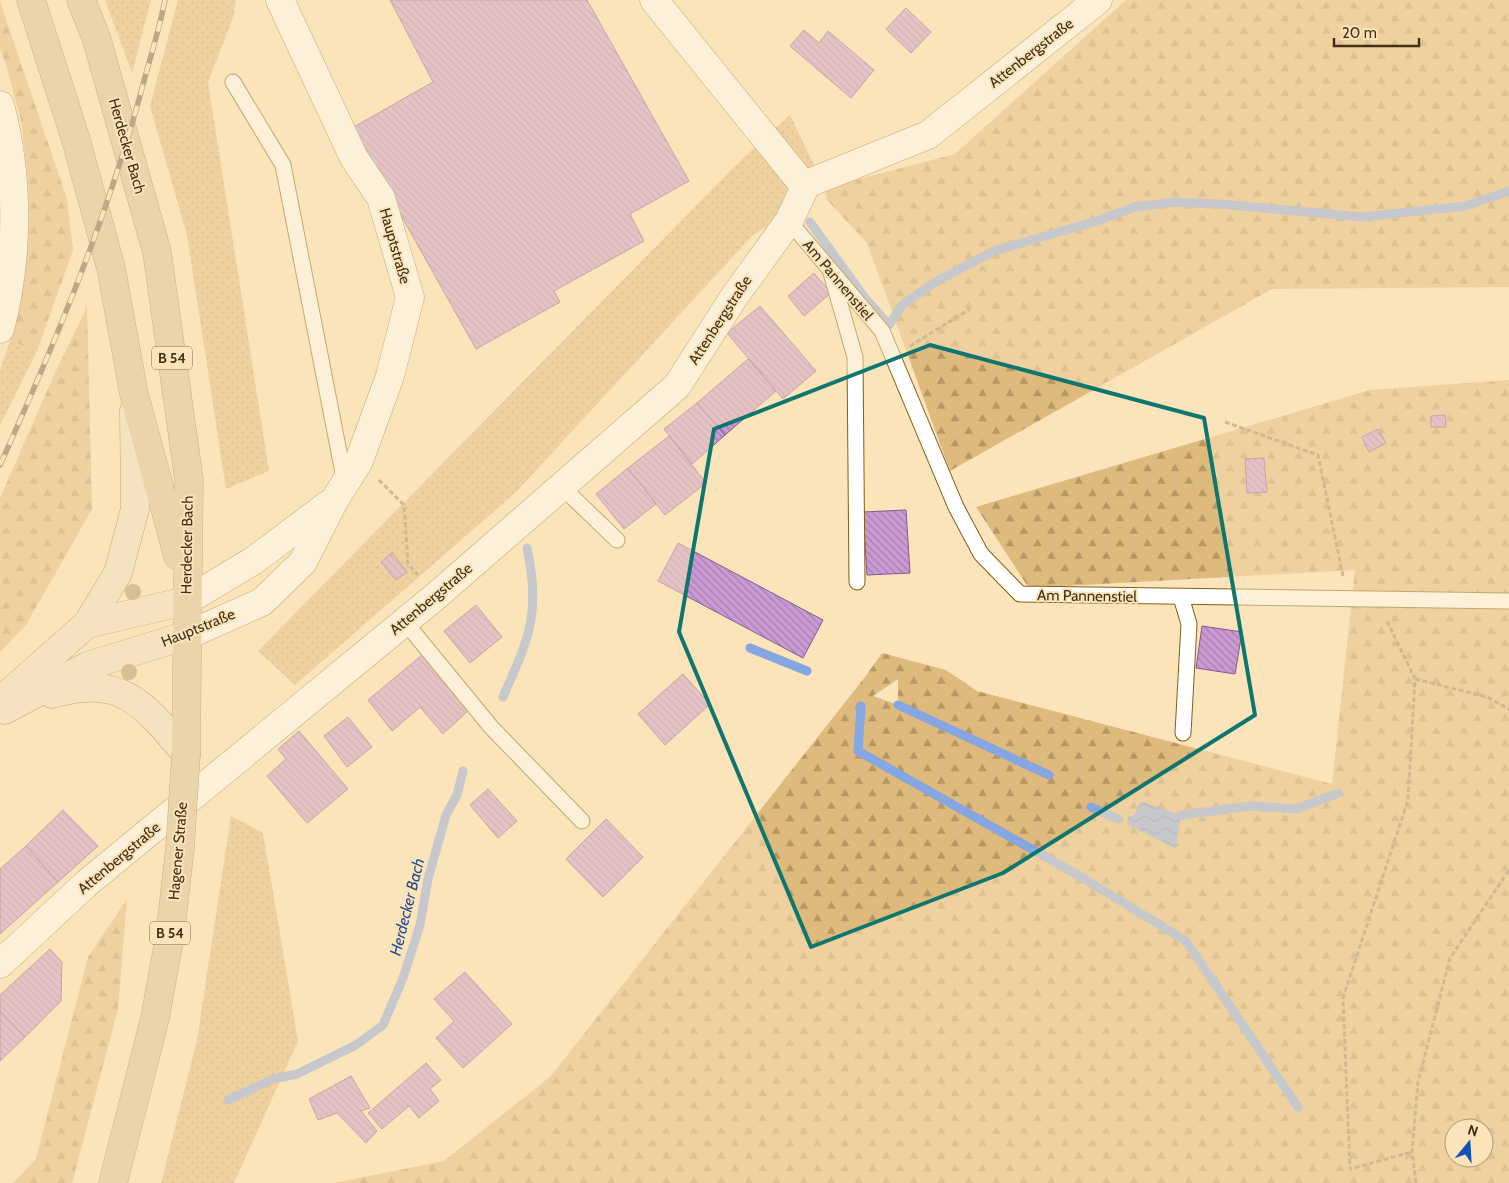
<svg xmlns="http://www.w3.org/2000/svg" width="1509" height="1183" font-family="Cabin,sans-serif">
  <defs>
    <pattern id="grass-dots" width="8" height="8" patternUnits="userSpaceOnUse" patternTransform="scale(1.25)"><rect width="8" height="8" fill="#deba7c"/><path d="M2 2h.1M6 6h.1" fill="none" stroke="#b69864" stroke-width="1.8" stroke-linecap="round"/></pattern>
    <pattern id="forest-firs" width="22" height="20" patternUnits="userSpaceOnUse" patternTransform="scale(1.25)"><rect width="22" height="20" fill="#deba7c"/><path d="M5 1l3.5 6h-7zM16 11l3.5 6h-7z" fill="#b69864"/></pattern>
    <pattern id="water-waves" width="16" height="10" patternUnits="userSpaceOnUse" patternTransform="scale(1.25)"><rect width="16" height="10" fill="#85a6e0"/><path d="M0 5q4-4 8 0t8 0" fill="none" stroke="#6e88b4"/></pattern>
    <pattern id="building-back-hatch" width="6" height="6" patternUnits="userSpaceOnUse" patternTransform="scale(1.25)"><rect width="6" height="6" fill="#cb9ad5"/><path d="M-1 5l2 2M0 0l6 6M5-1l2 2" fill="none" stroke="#a67eac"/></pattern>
  </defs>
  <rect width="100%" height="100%" fill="#fbe3ba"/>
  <!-- grass -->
  <g fill="url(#grass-dots)">
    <polygon points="105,0 151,0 132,73"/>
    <polygon points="178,0 236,0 234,15 208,82 269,471 226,489 187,235 150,106"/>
    <polygon points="790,115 825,188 752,236 516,492 295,685 258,651 740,161"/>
    <polygon points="10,341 37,351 0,425 0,370"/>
    <polygon points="231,816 263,833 298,1041 234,1183 161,1183 197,1040"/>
  </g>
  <!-- forest -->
  <g fill="url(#forest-firs)" fill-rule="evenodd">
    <polygon points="1126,0 1509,0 1509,287 1272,289 950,471 867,243 827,200 825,188 955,154"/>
    <polygon points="0,2 67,199 73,250 37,351 10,341 26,261 29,216 27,170 21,121 6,64 0,49"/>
    <polygon points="87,307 92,509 26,625 0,652 0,498 55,373"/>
    <path d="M1509,380V1183H334L444,1161L550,1077L865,677L882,653L946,670L977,691L1332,784L1355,570L1029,588L976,507L1370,390ZM898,679V705L873,696ZM1134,815L1176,848L1127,824ZM1454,1128H1484V1158H1454Z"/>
    <polygon points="127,899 118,1009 72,1183 13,1183 36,1159 88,957"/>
  </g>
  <!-- water -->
  <polygon fill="url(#water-waves)" points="1141,801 1181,815 1176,849 1127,824 1128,817 1134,815"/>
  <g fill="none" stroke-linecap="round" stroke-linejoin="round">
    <!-- stream -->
    <g stroke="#85a6e0" stroke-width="9">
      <polyline points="810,222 865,298 889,325 902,305 937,281 994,251 1097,221 1135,207 1174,202 1219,204 1362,217 1466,206 1509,191"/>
      <polyline points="750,648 807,671"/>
      <path d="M503,697C529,638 541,613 527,548"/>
      <polyline points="898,705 1049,775"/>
      <polyline points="861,706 858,751 1083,878 1186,941 1298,1107"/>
      <polyline points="1091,807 1118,819"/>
      <polyline points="1181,815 1251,806 1297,809 1338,793"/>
      <polyline points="228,1100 273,1079 297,1074 356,1045 383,1025 403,978 420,925 428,879 446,815 457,795 463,771"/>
    </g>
  </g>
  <!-- building -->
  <g fill="url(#building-back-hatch)" stroke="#86588f">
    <polygon points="390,0 587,0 689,181 630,214 644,241 554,291 560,302 476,349 352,128 433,82"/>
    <polygon points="906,8 931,32 911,53 886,29"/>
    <polygon points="804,30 819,43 828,31 874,70 851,98 790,46"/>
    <polygon points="814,273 831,293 804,316 788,296"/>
    <polygon points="760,306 816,371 783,399 727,333"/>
    <polygon points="748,359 776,391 725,435 697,403"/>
    <polygon points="697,403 725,435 692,464 664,429"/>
    <polygon points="1445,415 1446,427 1431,427 1431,416"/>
    <polygon points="1378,429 1386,443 1369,452 1362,437"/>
    <polygon points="669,436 706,483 665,515 628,468"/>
    <polygon points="1264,458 1267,492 1247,493 1245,459"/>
    <polygon points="628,468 656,504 624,529 596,494"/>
    <polygon points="906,510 910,573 867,575 863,512"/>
    <polygon points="678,543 823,620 803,658 658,581"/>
    <polygon points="392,553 407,572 396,580 381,562"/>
    <polygon points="476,605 502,637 470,663 444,631"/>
    <polygon points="1202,626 1242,632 1235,674 1196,668"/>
    <polygon points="422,655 469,710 443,734 420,707 392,731 368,700"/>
    <polygon points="683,674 710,704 665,745 638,714"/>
    <polygon points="348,717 372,747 347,767 324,736"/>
    <polygon points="299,731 348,789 307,823 267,776 286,759 278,749"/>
    <polygon points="488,789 517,821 498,838 470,805"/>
    <polygon points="63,810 98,846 58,882 26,846"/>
    <polygon points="606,819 643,857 603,897 566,859"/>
    <polygon points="26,846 58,882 0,934 0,869"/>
    <polygon points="50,949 62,962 61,1001 25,1037 0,1011 0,995"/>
    <polygon points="465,972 512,1024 463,1068 436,1038 454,1021 434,999"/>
    <polygon points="0,1011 25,1037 0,1061"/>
    <polygon points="426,1063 441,1080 430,1089 439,1101 419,1118 409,1106 382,1129 368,1113"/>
    <polygon points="351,1076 370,1108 361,1111 377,1131 366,1143 337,1113 318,1120 309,1099"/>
  </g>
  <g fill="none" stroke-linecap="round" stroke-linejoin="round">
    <!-- lane casing -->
    <g stroke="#835f12" stroke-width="17">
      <g id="lane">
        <polyline points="233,82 283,165 345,483"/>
        <polyline points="789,221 882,331 956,507 981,554 1020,594 1509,601"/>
        <polyline points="831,273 855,357 857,582"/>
        <polyline points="561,486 617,540"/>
        <polyline points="1181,597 1189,624 1183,733"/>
        <polyline points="405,622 491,727 582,821"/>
      </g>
    </g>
    <!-- street casing -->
    <g stroke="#835f12" stroke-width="29">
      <g id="street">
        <path d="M0,105C19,176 19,258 0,329"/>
        <polyline points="804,185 928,135 1098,0"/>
        <polyline points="186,601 253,561 329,504"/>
        <polyline points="188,635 262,602 303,562 334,501 359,461 390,376 410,297 381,198 354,158 280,0"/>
        <polyline points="0,964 87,883 436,596 677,386 734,297 789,221 805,187 654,0"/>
      </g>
    </g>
    <!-- secondary casing -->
    <g stroke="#835f12" stroke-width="29">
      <g id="secondary">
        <polyline points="87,624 186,601"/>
        <path d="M52,694C122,674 144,704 186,754"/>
        <polyline points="0,701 87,624 118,573 135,509 134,411"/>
        <polyline points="5,710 87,666 188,635"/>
      </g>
    </g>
    <!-- primary casing -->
    <g stroke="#91733c" stroke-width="29">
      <g id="primary">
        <polyline points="31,0 76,140 111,268 134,394 178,556"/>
        <polyline points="81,0 96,37 157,252 189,480 186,754"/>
        <polyline points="113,1183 155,1018 170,935 180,848"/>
      </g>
    </g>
    <!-- path -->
    <g stroke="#9a8664" stroke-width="3" stroke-dasharray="5 2.5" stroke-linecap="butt">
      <polyline points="910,346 970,309"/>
      <polyline points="1225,422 1318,455 1343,576"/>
      <polyline points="379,480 404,505 408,564 418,575"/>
      <polyline points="1387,621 1415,679 1408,800 1343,998 1350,1169 1412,1152"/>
      <polyline points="1415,679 1487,697 1509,709"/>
      <polyline points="1416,1183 1412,1152 1418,1082 1450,958 1509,870"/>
    </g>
    <!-- lane -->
    <use href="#lane" stroke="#fff" stroke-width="15"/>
    <!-- street -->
    <use href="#street" stroke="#fff" stroke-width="28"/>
    <!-- secondary -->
    <use href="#secondary" stroke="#ebe0cb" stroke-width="28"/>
    <!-- primary -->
    <use href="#primary" stroke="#d7c097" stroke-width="28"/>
    <!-- rail casing -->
    <g stroke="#736141" stroke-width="5.5">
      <path id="rail" d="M0,465C57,339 110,211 145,77C152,52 160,26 165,0"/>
    </g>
    <!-- rail -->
    <use href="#rail" stroke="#fbe3ba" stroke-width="4" stroke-dasharray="11" stroke-linecap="butt"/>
    <!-- primary-bridge casing -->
    <g stroke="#91733c" stroke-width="29" stroke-linecap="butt">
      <polyline id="primary-bridge" points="180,848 186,754"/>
    </g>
    <!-- primary-bridge -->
    <use href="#primary-bridge" stroke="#d7c097" stroke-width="28"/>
  </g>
  <!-- trees -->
  <g fill="#ab9265">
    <circle cx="133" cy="592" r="8"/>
    <circle cx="129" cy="672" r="8"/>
  </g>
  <!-- marked area -->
  <path d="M0 0H1509V1183H0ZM930,345L1204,418L1255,715L1003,873L811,947L679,632L714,429Z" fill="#fbe3ba" fill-opacity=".55" fill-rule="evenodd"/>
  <path fill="none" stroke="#0f766e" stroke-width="4" stroke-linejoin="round" d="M930,345L1204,418L1255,715L1003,873L811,947L679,632L714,429Z"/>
  <g text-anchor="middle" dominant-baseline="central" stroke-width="4" stroke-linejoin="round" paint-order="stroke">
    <!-- shield labels -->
    <g fill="#fbe3ba" stroke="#796646" stroke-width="1">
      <rect x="152" y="346.5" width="40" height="23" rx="4"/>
      <rect x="150" y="921.5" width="40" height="23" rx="4"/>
    </g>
    <g font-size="14" font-weight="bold" fill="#413114">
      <text x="172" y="358">B 54</text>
      <text x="170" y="933">B 54</text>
    </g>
    <!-- street labels -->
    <g font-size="15" fill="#413114" stroke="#fbe3ba">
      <text transform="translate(1031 53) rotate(-38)">Attenbergstraße</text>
      <text transform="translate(127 146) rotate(74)">Herdecker Bach</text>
      <text transform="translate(395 246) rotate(74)">Hauptstraße</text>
      <text transform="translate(838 280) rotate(50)">Am Pannenstiel</text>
      <text transform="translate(720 320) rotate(-57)">Attenbergstraße</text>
      <text transform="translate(187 545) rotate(-89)">Herdecker Bach</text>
      <text transform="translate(1087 596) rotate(1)">Am Pannenstiel</text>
      <text transform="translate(431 599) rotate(-40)">Attenbergstraße</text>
      <text transform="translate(198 628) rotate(-22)">Hauptstraße</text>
      <text transform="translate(178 851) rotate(-85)">Hagener Straße</text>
      <text transform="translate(119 858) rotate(-40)">Attenbergstraße</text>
    </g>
    <!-- water labels -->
    <g font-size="16" font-style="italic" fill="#274e93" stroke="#fbe3ba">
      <text transform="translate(407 907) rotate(-76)">Herdecker Bach</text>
    </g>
  </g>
  <!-- north arrow -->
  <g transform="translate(1469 1143) rotate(18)"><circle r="24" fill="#fbe3ba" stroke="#b19c78"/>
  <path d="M0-4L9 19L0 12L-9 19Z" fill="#1352bd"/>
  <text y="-8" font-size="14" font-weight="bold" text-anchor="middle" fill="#413114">N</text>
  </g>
  <!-- scale -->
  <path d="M1334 38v8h85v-8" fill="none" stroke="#413114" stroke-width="2.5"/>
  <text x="1342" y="38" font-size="15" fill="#413114" stroke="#fbe3ba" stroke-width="4" paint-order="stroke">20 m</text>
</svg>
